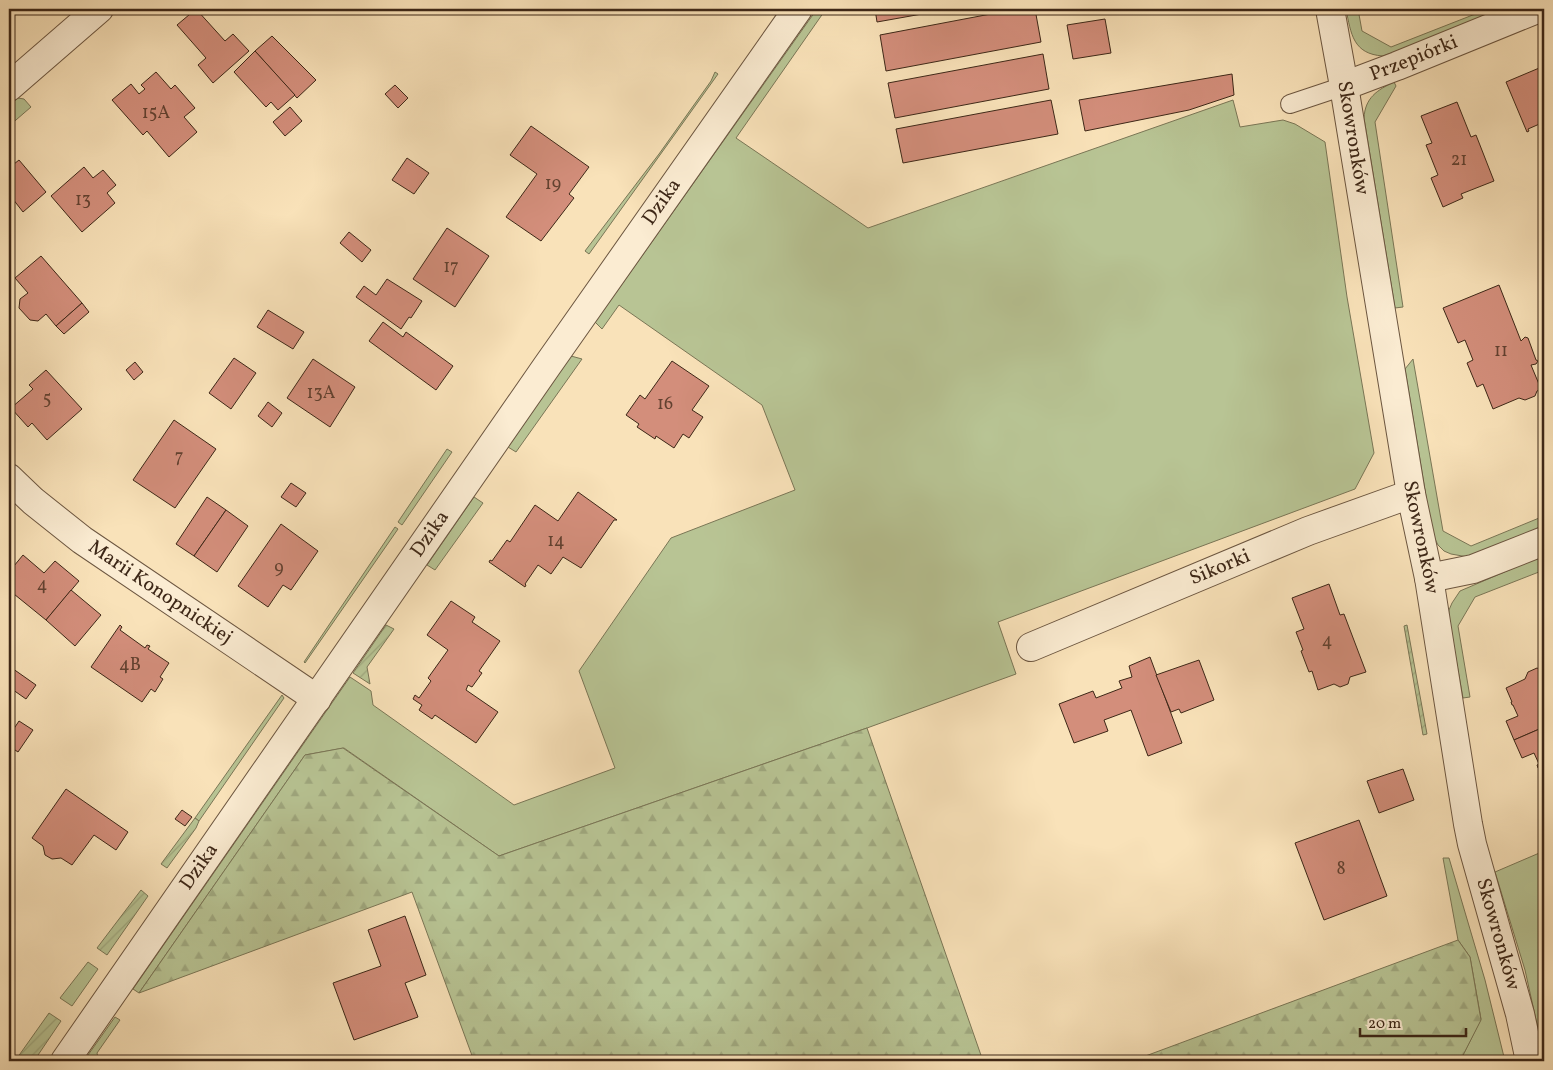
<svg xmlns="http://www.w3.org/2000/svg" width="1553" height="1070" font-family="Vollkorn,serif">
  <defs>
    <pattern id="forest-firs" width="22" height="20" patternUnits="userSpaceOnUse" patternTransform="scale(1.25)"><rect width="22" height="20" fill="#b8c494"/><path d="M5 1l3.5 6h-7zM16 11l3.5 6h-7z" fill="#9fa87f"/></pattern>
    <pattern id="garden-furrows" width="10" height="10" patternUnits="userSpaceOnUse" patternTransform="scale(1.25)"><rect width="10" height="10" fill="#b8c494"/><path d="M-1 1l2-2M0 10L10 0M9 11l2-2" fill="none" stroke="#9fa87f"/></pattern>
  </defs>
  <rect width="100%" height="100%" fill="#f9e2b9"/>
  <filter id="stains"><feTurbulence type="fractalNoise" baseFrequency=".004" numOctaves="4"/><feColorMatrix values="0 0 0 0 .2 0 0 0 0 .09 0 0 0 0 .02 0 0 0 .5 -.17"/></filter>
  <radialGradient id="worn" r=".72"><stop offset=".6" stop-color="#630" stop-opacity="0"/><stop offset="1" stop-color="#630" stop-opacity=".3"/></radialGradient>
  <!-- green -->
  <g fill="#b8c494" stroke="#7a7656">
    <polygon points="817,9 826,9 736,138 868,228 1233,100 1240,127 1283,120 1295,124 1325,142 1347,297 1374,453 1355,489 998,622 1016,674 867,728 499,856 344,748 305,755 139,993 133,989 350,677 371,691 373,705 514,805 615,768 579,671 671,538 795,490 762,405 619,305 602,329 595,322"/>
    <path d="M1346,9H1358L1362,31L1391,47L1488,9H1510L1383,56C1353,54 1351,34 1346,9Z"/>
    <polygon points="715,72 718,74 589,254 585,251 659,154 711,81"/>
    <path d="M1394,82L1396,86L1375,122L1403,307L1395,308L1364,118C1365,98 1377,90 1394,82Z"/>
    <polygon points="18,98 24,99 31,107 9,126 9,106"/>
    <polygon points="571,356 582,359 516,452 508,447"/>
    <polygon points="1413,359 1443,531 1471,546 1544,516 1544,526 1468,557 1451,554 1444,551 1438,545 1432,533 1405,369"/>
    <polygon points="447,449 452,452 402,525 398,522"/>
    <polygon points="474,497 483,503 435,570 427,565"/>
    <polygon points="395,527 398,529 305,663 304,662"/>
    <polygon points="1544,555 1544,570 1475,597 1458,626 1470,697 1463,698 1449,620 1449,610 1452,603 1460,591"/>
    <polygon points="282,695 284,698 199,821 195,818"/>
    <polygon points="1544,851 1544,1056 1525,970 1495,872"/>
    <polygon points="1443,858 1449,858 1485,980 1505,1061 1460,1061 1481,1019 1470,957 1458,940"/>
    <polygon points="88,962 98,969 72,1006 60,998"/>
    <polygon points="115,1017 120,1020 97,1053 98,1058 96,1061 90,1061 88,1055"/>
  </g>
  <!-- forest -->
  <g fill="url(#forest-firs)" stroke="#7a7656">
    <polygon points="867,728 983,1061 474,1061 412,892 139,993 305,755 343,748 499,856"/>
    <polygon points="1458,940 1470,957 1481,1020 1460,1061 1132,1061"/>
  </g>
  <!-- garden -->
  <g fill="url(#garden-furrows)" stroke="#7a7656">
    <polygon points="386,625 394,629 367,667 370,684 353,673"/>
    <polygon points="1407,625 1427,734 1423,735 1404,626"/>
    <polygon points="195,818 199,821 196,828 167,868 161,864"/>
    <polygon points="141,890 148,896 107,955 97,948"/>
    <polygon points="49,1013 61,1021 34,1061 15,1061"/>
  </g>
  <!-- building -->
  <g fill="#d38e7b" stroke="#3d2717">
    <polygon points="196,9 225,41 233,34 249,51 213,83 198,65 206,58 177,25"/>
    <polygon points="875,9 950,9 877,22"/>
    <polygon points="1017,9 1035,9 1041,42 886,71 880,35"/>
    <polygon points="1105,19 1111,53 1073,59 1067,25"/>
    <polygon points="272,36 316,80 297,98 255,51"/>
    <polygon points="255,51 295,95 278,110 271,102 266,107 234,72"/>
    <polygon points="1043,54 1049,89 895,118 888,83"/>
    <polygon points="1544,66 1544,122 1528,129 1529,131 1527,132 1506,82"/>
    <polygon points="156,72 171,89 175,85 195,108 184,117 197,132 169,157 147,131 143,135 112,100 131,84 139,94 145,89 141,85"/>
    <polygon points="1232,74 1234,95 1189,110 1085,131 1079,100"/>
    <polygon points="395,85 408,98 398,108 385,94"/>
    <polygon points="1051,100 1058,134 903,163 896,129"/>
    <polygon points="1457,102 1471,137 1476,135 1494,181 1461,194 1463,198 1443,207 1431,178 1438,175 1426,145 1432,143 1421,116"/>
    <polygon points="290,107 302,121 285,136 273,122"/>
    <polygon points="531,126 589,167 569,194 574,198 541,241 506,217 537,174 510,155"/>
    <polygon points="407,158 429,173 414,194 392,180"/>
    <polygon points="19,160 46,192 23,212 9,194 9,168"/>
    <polygon points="84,167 93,178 103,170 116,185 107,193 115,203 82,232 51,196"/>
    <polygon points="447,228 489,256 455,307 413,279"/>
    <polygon points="349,232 371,250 362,262 340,243"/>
    <polygon points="41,256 82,303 56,326 46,314 38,321 30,320 19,308 20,299 28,293 15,278"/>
    <polygon points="387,279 422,301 411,318 409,317 401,329 356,297 364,286 376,295"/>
    <polygon points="1499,285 1521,341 1525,337 1528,338 1536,360 1538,361 1536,364 1531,365 1541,389 1537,391 1535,396 1525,400 1519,398 1493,409 1483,384 1477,387 1467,363 1473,360 1465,340 1458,343 1443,308"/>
    <polygon points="82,303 89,312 64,334 56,326"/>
    <polygon points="268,310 304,332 293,349 257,327"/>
    <polygon points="383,322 403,337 406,332 453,366 436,390 369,341"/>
    <polygon points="234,358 256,373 231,409 209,393"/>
    <polygon points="313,359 355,387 330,427 287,398"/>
    <polygon points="672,361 709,386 692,410 703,417 689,438 683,434 674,448 656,436 655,439 637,427 639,424 626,415 640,395 645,399"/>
    <polygon points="135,362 143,372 134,380 126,370"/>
    <polygon points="46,370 82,409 47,440 32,423 28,427 11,408 33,389 29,385"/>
    <polygon points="268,402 282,413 272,427 258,416"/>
    <polygon points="174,420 216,449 175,508 133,480"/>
    <polygon points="291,483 306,493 296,507 281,497"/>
    <polygon points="578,492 617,520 614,520 581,568 563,557 551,574 538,565 525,584 526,585 525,587 489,562 490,560 492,561 507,540 510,542 535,505 558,521"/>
    <polygon points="207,497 226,510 194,556 176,544"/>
    <polygon points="226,510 248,526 217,572 194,556"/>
    <polygon points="281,524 318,551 291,590 283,585 268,607 238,586"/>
    <polygon points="23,555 44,573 55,561 79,581 46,620 9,590 9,572"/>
    <polygon points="1329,584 1340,615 1344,614 1366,672 1350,677 1348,684 1340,687 1334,684 1318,690 1312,671 1309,672 1301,651 1303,650 1296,632 1304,629 1292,598"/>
    <polygon points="71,590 101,615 75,646 46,620"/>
    <polygon points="451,601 475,617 472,622 500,641 479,671 482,673 472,687 468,685 466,690 498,712 476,743 435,715 432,719 419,710 422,705 413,699 415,695 419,698 431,681 428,678 448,650 427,635"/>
    <polygon points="120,625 122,627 120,630 145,648 147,645 150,646 148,649 169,663 160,677 163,679 155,692 151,689 142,702 91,667"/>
    <polygon points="1150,657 1182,743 1148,756 1131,710 1104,720 1108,731 1074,743 1059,704 1093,691 1096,698 1122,688 1119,681 1132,677 1129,666"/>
    <polygon points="1199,660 1214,700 1181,713 1179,709 1171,712 1156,675"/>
    <polygon points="9,666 36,685 26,699 9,687"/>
    <polygon points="1537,668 1544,671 1544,727 1514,740 1506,721 1518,716 1513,705 1512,705 1511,702 1512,702 1506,688 1525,679 1528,672"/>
    <polygon points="19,721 33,730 18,752 9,746 9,736"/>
    <polygon points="1544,727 1544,777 1540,767 1538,768 1537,765 1539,764 1534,753 1522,758 1514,740"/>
    <polygon points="1403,769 1414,800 1379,813 1367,781"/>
    <polygon points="66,789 128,832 116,850 94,835 72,865 61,858 52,859 45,855 43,846 32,838"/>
    <polygon points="182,810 192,817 185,826 175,819"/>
    <polygon points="1359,820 1387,896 1324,920 1295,843"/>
    <polygon points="405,916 426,975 405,983 418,1017 354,1040 333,983 381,966 368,930"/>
  </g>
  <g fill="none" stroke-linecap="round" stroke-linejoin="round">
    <!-- lane casing -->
    <g stroke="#6c5640" stroke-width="20">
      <polyline id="lane" points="1290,104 1344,86"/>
    </g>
    <!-- street casing -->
    <g stroke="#6c5640" stroke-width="30">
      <g id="street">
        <path id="s1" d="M1330,9L1344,86L1411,494L1429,578L1468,824L1472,844L1520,1014L1530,1061"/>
        <path id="s2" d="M1344,86L1397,66L1537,9"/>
        <polyline points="9,87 99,9"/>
        <path id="s3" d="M9,478L33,501L82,540L317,699"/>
        <polyline points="1429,578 1473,569 1544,541"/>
        <path id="s4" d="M1031,647L1308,531L1411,494"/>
        <path id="s5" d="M65,1061L547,366L798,9"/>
      </g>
    </g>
    <!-- lane -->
    <use href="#lane" stroke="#fbecd2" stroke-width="18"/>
    <!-- street -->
    <use href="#street" stroke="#fbecd2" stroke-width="28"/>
  </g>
  <g text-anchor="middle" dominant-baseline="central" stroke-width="4.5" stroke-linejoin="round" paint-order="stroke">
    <!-- number labels -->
    <g font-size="18" fill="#624130">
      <text x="156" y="113">15A</text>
      <text x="1459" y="160">21</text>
      <text x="553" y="184">19</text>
      <text x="83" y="200">13</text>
      <text x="451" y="267">17</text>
      <text x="1501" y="351">11</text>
      <text x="321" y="393">13A</text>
      <text x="47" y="399">5</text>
      <text x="665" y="404">16</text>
      <text x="179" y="457">7</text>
      <text x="556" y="541">14</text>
      <text x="279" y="568">9</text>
      <text x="42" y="585">4</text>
      <text x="1327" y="641">4</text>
      <text x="130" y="665">4B</text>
      <text x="1341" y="869">8</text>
    </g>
    <!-- street labels -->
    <g font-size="20" fill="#3d2717" stroke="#fbecd2">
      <text stroke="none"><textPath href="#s2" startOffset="75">Przepiórki</textPath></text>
      <text stroke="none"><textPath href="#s1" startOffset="131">Skowronków</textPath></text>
      <text stroke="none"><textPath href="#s5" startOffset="1046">Dzika</textPath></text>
      <text stroke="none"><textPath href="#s5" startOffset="641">Dzika</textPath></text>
      <text stroke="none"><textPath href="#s1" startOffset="536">Skowronków</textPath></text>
      <text stroke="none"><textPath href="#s4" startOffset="205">Sikorki</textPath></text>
      <text stroke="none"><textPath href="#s3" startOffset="190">Marii Konopnickiej</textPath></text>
      <text stroke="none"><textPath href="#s5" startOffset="236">Dzika</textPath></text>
      <text stroke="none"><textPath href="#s1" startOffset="941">Skowronków</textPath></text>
    </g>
  </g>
  <!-- margin -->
  <rect width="1553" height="1070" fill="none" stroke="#f9e2b9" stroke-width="30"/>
  <rect x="10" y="10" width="1533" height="1050" fill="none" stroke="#3d2717" stroke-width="2.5"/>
  <rect x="15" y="15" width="1523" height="1040" fill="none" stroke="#3d2717"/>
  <!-- scale -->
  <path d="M1360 1028v8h106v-8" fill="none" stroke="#3d2717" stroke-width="2.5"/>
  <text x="1368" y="1028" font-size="15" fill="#3d2717" stroke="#fbecd2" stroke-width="4" paint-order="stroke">20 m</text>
  <rect width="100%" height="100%" filter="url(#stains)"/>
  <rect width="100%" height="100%" fill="url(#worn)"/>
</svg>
